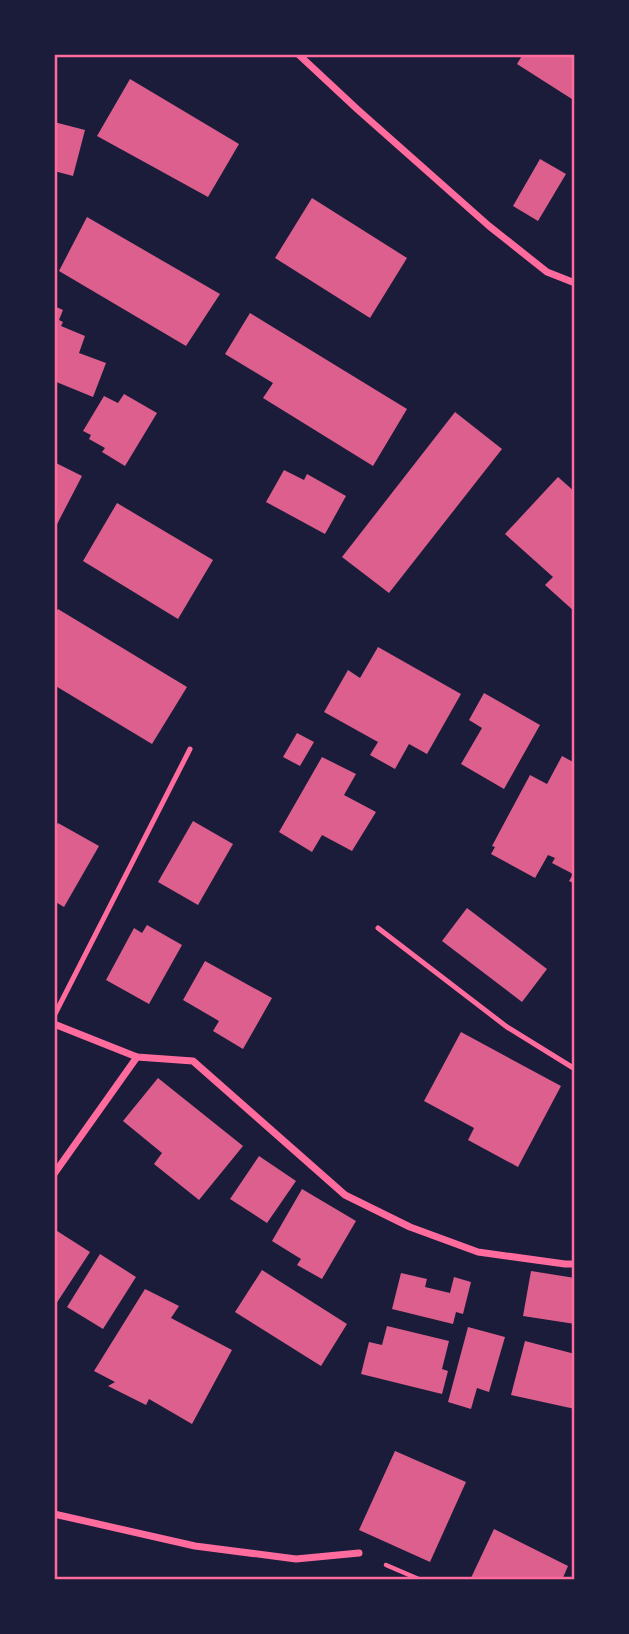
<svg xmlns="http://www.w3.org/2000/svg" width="629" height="1634" font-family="Raleway,sans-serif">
  <rect width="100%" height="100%" fill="#1b1b3a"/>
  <!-- building -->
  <g fill="#dd5f8e">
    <polygon points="523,54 575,54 575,101 517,64"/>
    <polygon points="130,79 239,144 208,197 97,136"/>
    <polygon points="54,122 85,130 73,176 54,171"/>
    <polygon points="540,159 566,174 538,221 513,206"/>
    <polygon points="312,198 407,258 370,318 275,258"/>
    <polygon points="87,217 220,294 186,346 59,271"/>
    <polygon points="54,306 63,310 59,320 63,322 61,326 85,336 79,353 106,363 93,397 54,381"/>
    <polygon points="250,313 407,409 373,466 263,398 273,383 225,354"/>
    <polygon points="124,394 157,413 125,466 102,452 105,448 89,439 91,435 83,431 104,396 118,403"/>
    <polygon points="455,412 502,449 389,593 342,557"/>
    <polygon points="54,462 82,476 54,530"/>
    <polygon points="284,470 304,480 307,474 346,496 325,534 266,502"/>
    <polygon points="558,477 575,492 575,612 545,585 553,577 505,534"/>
    <polygon points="117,503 213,560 178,619 83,561"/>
    <polygon points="58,609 187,687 152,744 54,685 54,615"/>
    <polygon points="378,647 461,694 427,754 409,744 395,769 370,755 378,742 324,712 348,670 360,678"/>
    <polygon points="484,693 540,725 504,789 461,764 482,728 469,720"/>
    <polygon points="297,733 314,742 300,766 283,757"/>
    <polygon points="562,756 575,763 575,884 569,881 573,874 552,863 555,858 548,855 535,878 491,854 495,847 492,846 530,775 547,784"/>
    <polygon points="322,757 356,774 344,795 376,812 352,851 322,835 312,852 279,832"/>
    <polygon points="193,821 233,844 198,905 158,882"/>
    <polygon points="58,823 99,846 64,907 54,901 54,830"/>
    <polygon points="467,908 547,969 522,1002 442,941"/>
    <polygon points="147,925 182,945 149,1004 106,980 134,928 142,933"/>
    <polygon points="205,961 272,998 243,1049 213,1031 219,1021 183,1000"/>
    <polygon points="461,1032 561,1086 518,1167 468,1140 474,1128 424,1101"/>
    <polygon points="158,1078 243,1146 199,1200 154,1164 162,1153 123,1121"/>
    <polygon points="259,1156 296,1181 267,1223 230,1199"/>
    <polygon points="302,1189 356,1221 322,1279 297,1265 301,1259 272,1241"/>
    <polygon points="54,1229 90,1252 54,1307"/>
    <polygon points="100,1254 136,1277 103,1329 67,1307"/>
    <polygon points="262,1270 347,1324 321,1366 235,1312"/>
    <polygon points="531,1271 575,1278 575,1324 523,1316"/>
    <polygon points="401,1273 427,1279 425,1287 450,1293 454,1277 471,1282 463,1314 456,1312 453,1324 392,1309"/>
    <polygon points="145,1289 179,1306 171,1318 232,1350 192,1424 149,1399 146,1405 108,1386 115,1382 94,1371"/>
    <polygon points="387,1326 449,1341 442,1369 448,1371 442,1394 361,1374 369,1342 382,1345"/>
    <polygon points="468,1327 505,1337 489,1392 477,1388 471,1409 448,1402"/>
    <polygon points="525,1341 575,1354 575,1409 511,1395"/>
    <polygon points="395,1451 466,1482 430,1562 359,1530"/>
    <polygon points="494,1529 568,1566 562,1580 470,1580"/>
  </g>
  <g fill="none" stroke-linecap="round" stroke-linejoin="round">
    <!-- path -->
    <polyline stroke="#ff6b9d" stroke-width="4.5" points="386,1565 421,1580"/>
    <!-- service -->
    <g stroke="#ff6b9d" stroke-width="5">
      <polyline points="378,928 507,1027 575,1069"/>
      <polyline points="54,1016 190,749"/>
    </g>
    <!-- minor -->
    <g stroke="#ff6b9d" stroke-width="7">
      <polyline points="298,54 357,109 489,226 547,272 575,283"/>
      <polyline points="54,1024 137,1057 193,1061 345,1195 410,1227 478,1252 565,1264 575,1264"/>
      <polyline points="54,1174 137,1057"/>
      <polyline points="54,1514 195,1546 296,1559 359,1553"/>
    </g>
  </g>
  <!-- border -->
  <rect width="629" height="1634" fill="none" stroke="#1b1b3a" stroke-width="112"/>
  <rect x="56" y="56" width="517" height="1522" fill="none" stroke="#ff6b9d" stroke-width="2.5"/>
</svg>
